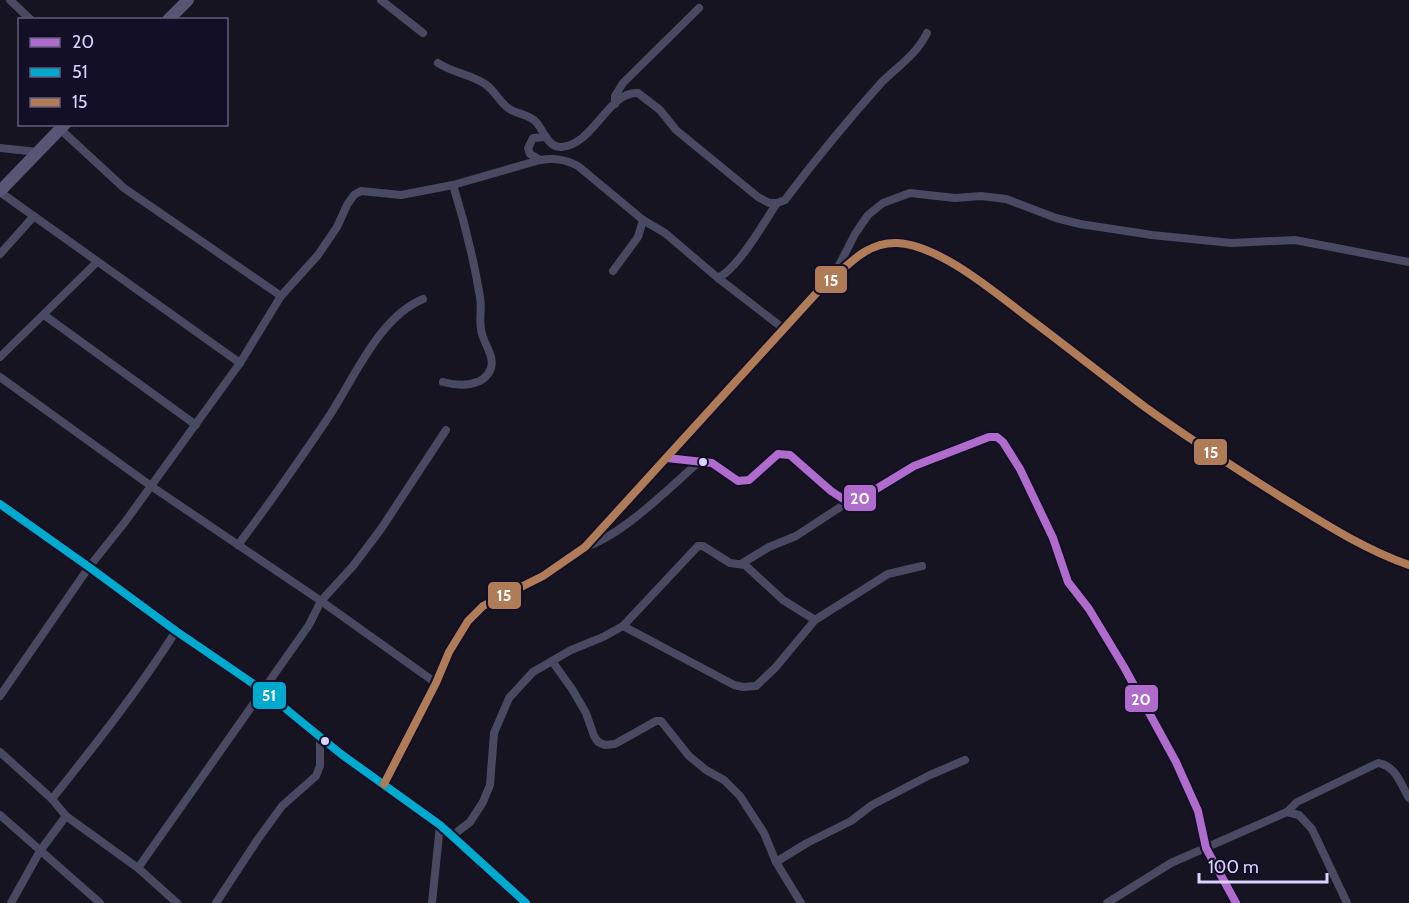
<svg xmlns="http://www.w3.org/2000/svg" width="1409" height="903" font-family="Cabin,sans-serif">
  <rect width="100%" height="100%" fill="#161421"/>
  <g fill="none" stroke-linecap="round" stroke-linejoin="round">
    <!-- street -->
    <g stroke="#4a4962" stroke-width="8">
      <polyline points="10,0 31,20"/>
      <polyline points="381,0 423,33"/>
      <path d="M438,63C453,73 470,74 485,84C495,90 500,104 511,110C518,114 530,115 536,122C543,129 548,148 561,147C594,145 608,91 638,93L660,110L676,130L758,197L769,203H777L785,200C815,160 847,121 881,83C897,67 917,54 927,33"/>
      <polyline points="615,104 615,96 623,83 699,8"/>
      <polyline points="60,129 124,188 281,296"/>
      <polyline points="0,148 38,152"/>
      <polyline points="540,160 530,154 528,148 533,138 546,137"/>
      <polyline points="0,192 240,363"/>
      <polyline points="643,220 665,233 718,278 784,329"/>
      <polyline points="0,254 34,216"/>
      <polyline points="834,275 855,234 868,215 883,203 910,193 955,198 981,196 1006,199 1056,218 1080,224 1152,235 1231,243 1295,240 1409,262"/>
      <path d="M718,278C739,267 763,224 777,203"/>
      <polyline points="44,315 196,425"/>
      <polyline points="0,357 97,262"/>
      <polyline points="0,377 151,486 321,601 436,683"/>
      <path d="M443,382C458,386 484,388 491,368C495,355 482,342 481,329C479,318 482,308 480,297C474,261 464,220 453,185"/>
      <polyline points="667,458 712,463 738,481 749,480 778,454 790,455 831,491 848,502 863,497 914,466 989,437 997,437 1003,442 1020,469 1053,538 1068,582 1089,609 1124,667 1176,762 1198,811 1206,848 1236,903"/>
      <polyline points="0,504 89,567 176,631 264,691 341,754 440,825 526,903"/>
      <path d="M238,545C269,504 299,461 328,418C354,379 378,318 423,299"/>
      <path d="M588,546C626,532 669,488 700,461"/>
      <polyline points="741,564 769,547 796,536 848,502"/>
      <polyline points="623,626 734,685 743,687 756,686 775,668 815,620 888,574 922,566"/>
      <polyline points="552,661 572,689 586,713 594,736 598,742 605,745 615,744 656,721 661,721 689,756 706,770 724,780 740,796 764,833 776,862 801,903"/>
      <path d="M0,696L89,567L125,522L240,363L281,296L318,255L337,227L347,205L354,195L361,191L401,195L453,185L540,160C555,158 564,159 578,166L643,220L638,237L613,271"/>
      <polyline points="0,752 52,799 66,816 138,868 177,903"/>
      <path d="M384,784L436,683L449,652L468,621L483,606L543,576L585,547L821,288C845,270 863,242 897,243C939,245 993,291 1026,316C1066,346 1105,377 1145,407C1189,439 1235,468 1281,497C1322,522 1363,549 1409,565"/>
      <path d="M52,799C95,745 138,691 176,631"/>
      <polyline points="1287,812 1299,815 1312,829 1347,903"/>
      <polyline points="0,815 100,903"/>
      <polyline points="452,836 470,822 483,802 490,785 494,733 509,698 533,672 571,650 603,637 623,626 698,546 703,546 730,563 745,565 783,600 815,620"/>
      <polyline points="776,862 807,843 851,821 872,805 930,775 965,760"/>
      <polyline points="138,868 309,625 321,601 353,566 381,529 446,430"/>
      <polyline points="11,903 40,851 66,816"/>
      <polyline points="216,903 258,839 282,806 316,776 320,766 320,737"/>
      <polyline points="432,903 440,825"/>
      <path d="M1107,903L1171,863L1287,812L1297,802L1378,763C1396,766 1400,783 1409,798"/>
    </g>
    <!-- secondary -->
    <g stroke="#575674" stroke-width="12">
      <polyline points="168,20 188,0"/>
      <polyline points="0,191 65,124"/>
    </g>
    <!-- bus-1 casing -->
    <g stroke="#130f26" stroke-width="12">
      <polyline id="bus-1" points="667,458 712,463 738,481 749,480 778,454 790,455 831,491 848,502 863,497 914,466 989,437 997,437 1003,442 1020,469 1053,538 1068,582 1089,609 1124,667 1176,762 1198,811 1206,848 1236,903"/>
    </g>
    <!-- bus-2 casing -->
    <g stroke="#130f26" stroke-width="12">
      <polyline id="bus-2" points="0,504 89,567 176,631 264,691 341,754 440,825 526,903"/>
    </g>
    <!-- bus-3 casing -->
    <g stroke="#130f26" stroke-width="12">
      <path id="bus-3" d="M384,784L436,683L449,652L468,621L483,606L543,576L585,547L821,288C845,270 863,242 897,243C939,245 993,291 1026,316C1066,346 1105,377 1145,407C1189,439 1235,468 1281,497C1322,522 1363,549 1409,565"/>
    </g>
    <!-- bus-1 -->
    <use href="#bus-1" stroke="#b06ccc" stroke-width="8"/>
    <!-- bus-2 -->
    <use href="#bus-2" stroke="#00a9ce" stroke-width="8"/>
    <!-- bus-3 -->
    <use href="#bus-3" stroke="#b07c57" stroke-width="8"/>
  </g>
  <!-- markers -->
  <g fill="#d9d4ff" stroke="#130f26" stroke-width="2">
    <circle cx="703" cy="462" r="5"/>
    <circle cx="325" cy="741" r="5"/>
  </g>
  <g stroke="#130f26" stroke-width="2">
    <rect x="814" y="265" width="34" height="29" rx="6" fill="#b07c57"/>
    <rect x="1193" y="438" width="35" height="28" rx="6" fill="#b07c57"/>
    <rect x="843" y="484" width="34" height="28" rx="6" fill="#b06ccc"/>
    <rect x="487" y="581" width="35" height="29" rx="6" fill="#b07c57"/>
    <rect x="252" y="681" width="35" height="29" rx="6" fill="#00a9ce"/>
    <rect x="1124" y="684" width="35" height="29" rx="6" fill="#b06ccc"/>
  </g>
  <g font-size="16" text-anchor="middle" font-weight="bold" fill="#fff">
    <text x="831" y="286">15</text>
    <text x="1211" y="458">15</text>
    <text x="860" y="504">20</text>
    <text x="504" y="601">15</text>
    <text x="269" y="701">51</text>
    <text x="1141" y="705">20</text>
  </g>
  <!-- legend -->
  <rect x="18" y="18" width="210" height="108" fill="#130f26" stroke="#625e7d" stroke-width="1.5"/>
  <rect x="30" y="38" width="30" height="9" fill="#b06ccc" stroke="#625e7d" stroke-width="1.5"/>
  <text x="72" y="48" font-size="18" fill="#d9d4ff">20</text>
  <rect x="30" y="68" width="30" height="9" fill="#00a9ce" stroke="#625e7d" stroke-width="1.5"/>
  <text x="72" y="78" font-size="18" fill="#d9d4ff">51</text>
  <rect x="30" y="98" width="30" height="9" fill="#b07c57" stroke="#625e7d" stroke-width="1.5"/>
  <text x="72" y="108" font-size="18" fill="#d9d4ff">15</text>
  <!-- scale -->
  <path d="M1199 873v9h128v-9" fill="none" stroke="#d9d4ff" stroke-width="3"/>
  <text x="1208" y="873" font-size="18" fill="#d9d4ff" stroke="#130f26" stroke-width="4.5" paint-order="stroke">100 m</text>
</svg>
